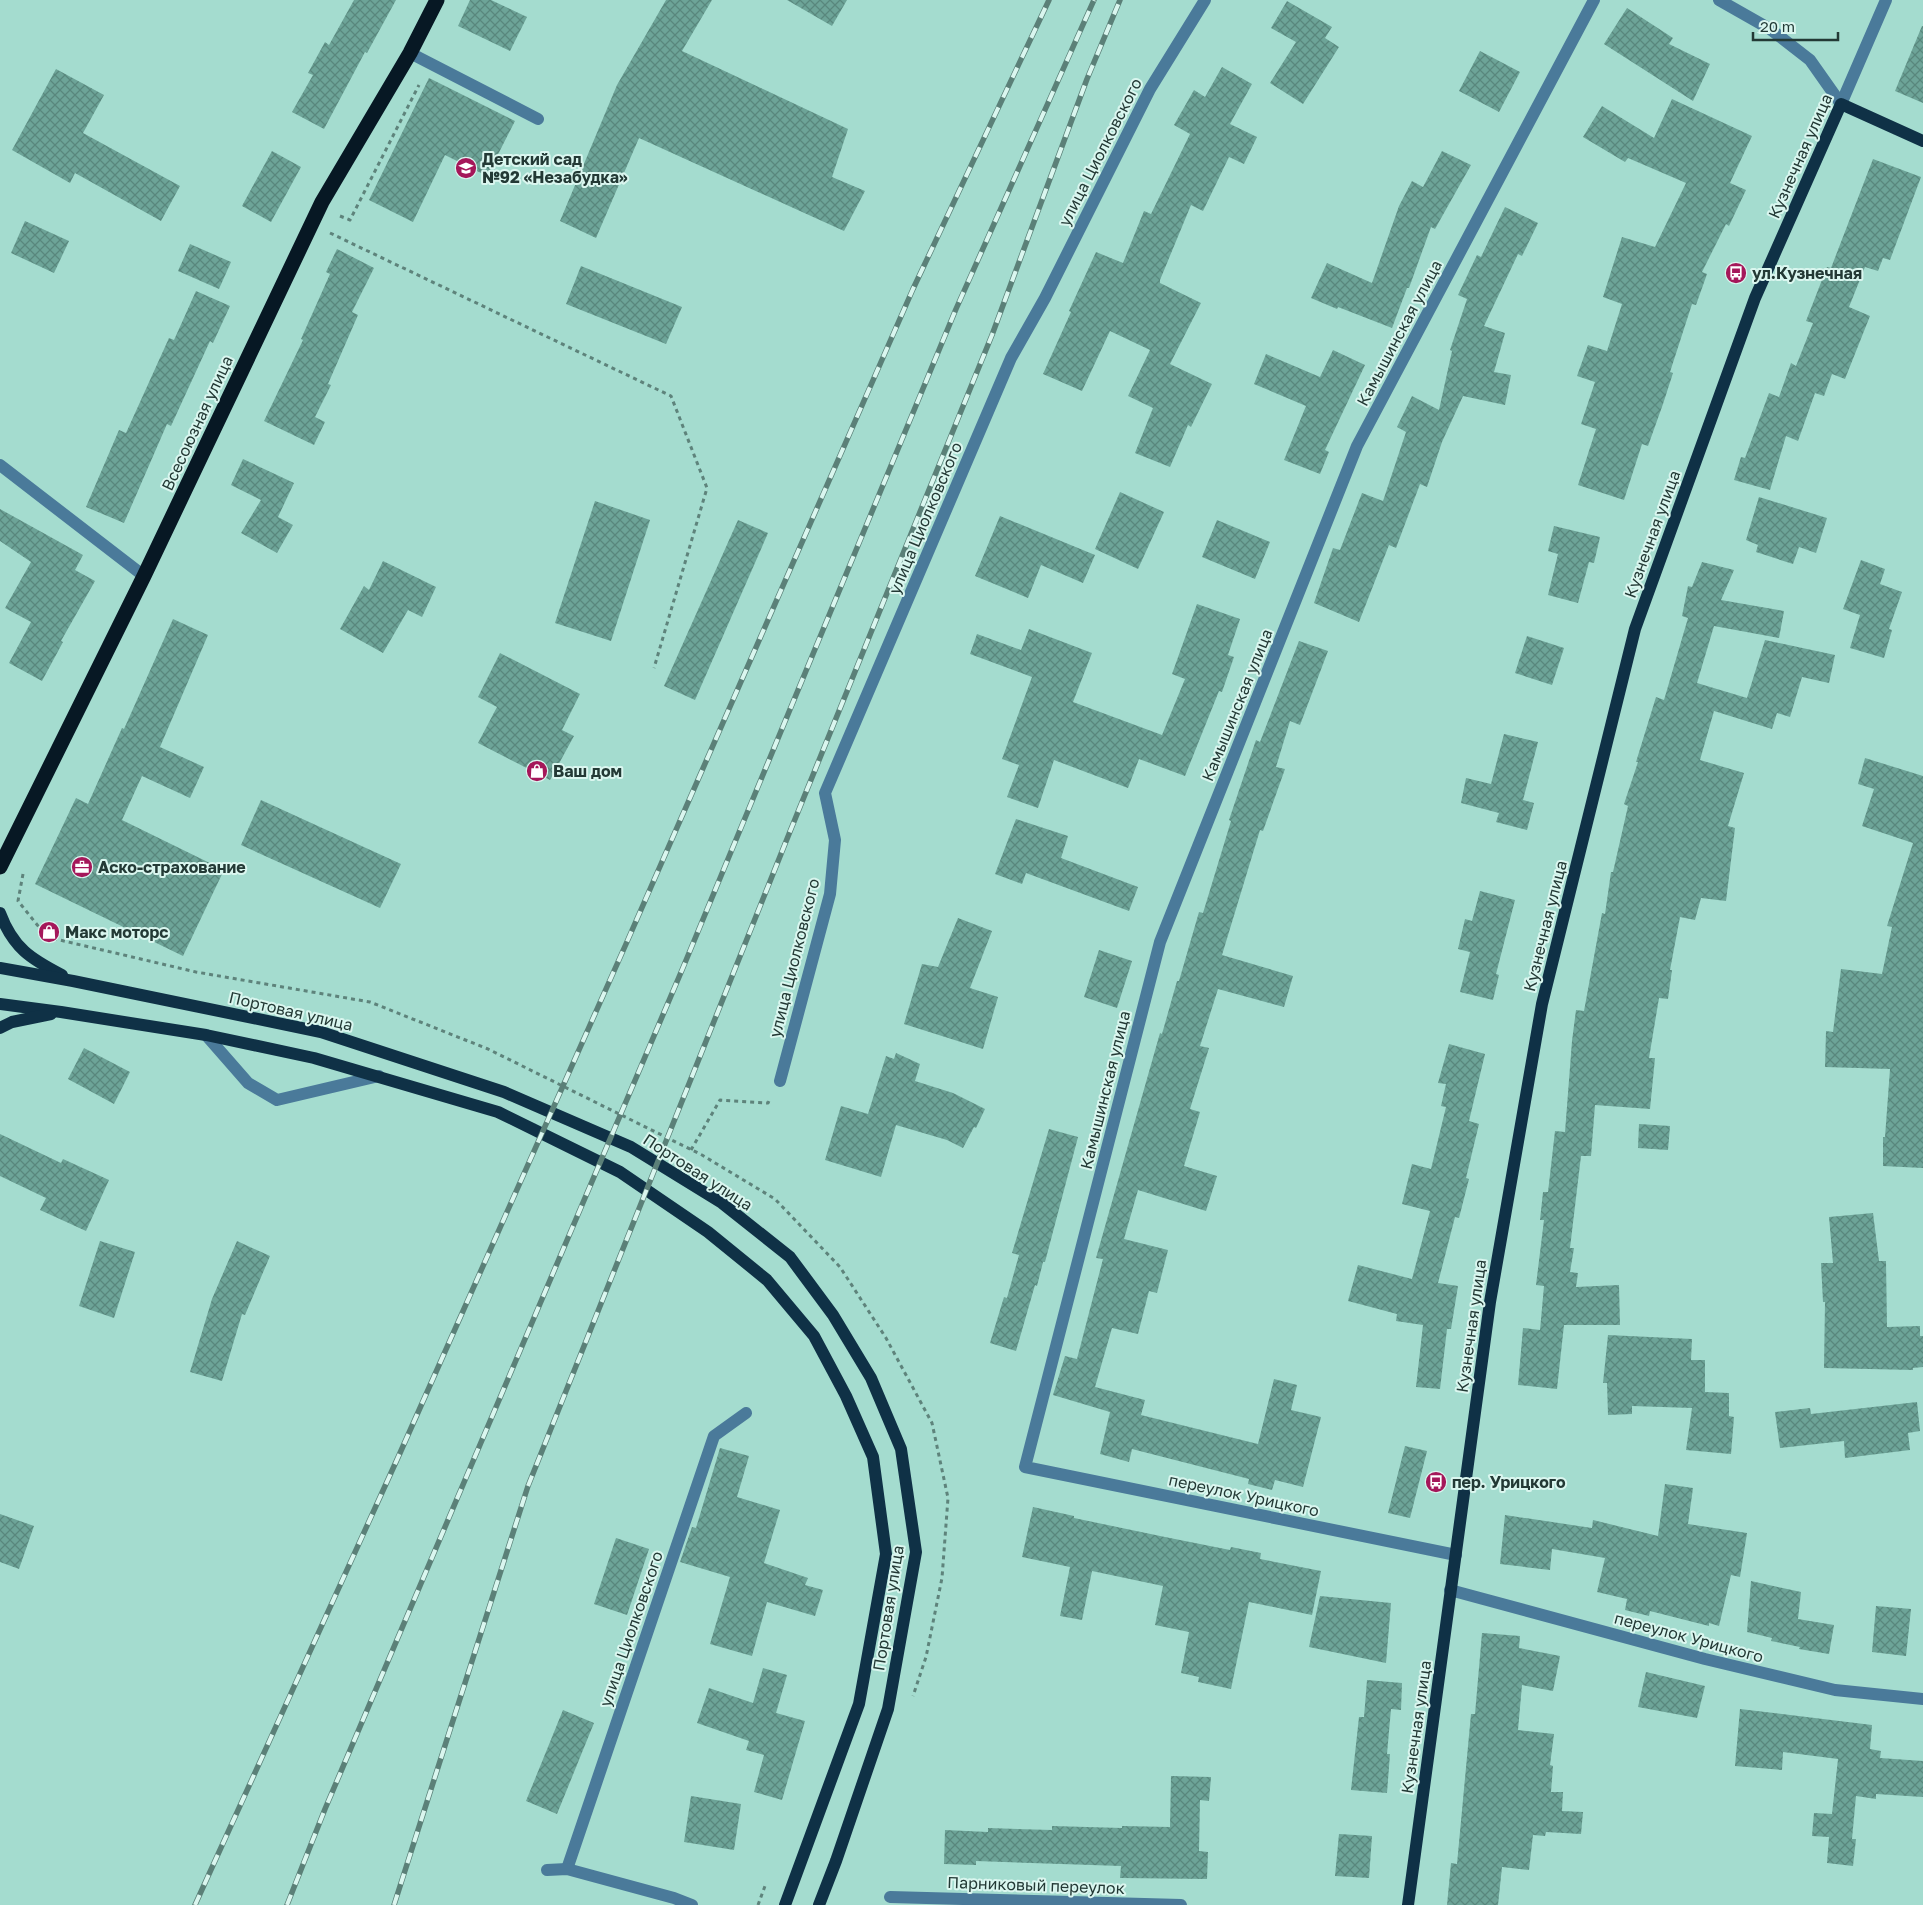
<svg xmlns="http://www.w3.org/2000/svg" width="1923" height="1905" font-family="'Golos Text',sans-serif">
  <defs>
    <pattern id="building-cross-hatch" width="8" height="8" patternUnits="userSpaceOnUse" patternTransform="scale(1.25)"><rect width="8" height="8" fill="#6da498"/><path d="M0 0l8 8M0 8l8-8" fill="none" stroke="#59877d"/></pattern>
  </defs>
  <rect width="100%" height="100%" fill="#a4dccf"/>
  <!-- building -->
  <g fill="url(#building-cross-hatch)">
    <polygon points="354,0 396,0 367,53 365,52 324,129 292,112 313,75 308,73 325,42 329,45"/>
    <polygon points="470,0 491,0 527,17 510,51 458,26"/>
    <polygon points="666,0 712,0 682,51 848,129 832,177 865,191 844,231 639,138 596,238 560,221 617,85"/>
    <polygon points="787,0 847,0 832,26"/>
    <polygon points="1287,1 1332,27 1325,38 1339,47 1303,104 1270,83 1296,42 1271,28"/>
    <polygon points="1627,8 1673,38 1669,44 1710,64 1693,101 1604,44"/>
    <polygon points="1922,26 1923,26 1923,103 1895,91"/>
    <polygon points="1480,51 1520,72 1499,112 1459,91"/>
    <polygon points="1222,67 1252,84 1230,124 1257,137 1244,164 1229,157 1203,211 1191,205 1160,280 1160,283 1201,303 1170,364 1212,384 1191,427 1188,425 1170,467 1135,453 1153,408 1128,396 1150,350 1110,331 1082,391 1043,374 1071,312 1069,311 1096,252 1123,263 1144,211 1151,214 1190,134 1174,125 1194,90 1205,97"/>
    <polygon points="56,69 104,95 83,133 180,186 161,221 75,173 70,183 12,150"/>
    <polygon points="429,78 515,121 487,176 445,155 413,222 369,200"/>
    <polygon points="1672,99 1752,136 1730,183 1746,190 1729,226 1726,224 1702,272 1707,274 1696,305 1692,304 1670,372 1673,373 1663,404 1648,446 1642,444 1624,500 1578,485 1596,429 1581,424 1595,382 1577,376 1588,345 1607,351 1622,304 1603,297 1622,237 1655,247 1686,183 1628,158 1625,162 1583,137 1602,106 1654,138"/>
    <polygon points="272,151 301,167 271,222 242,206"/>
    <polygon points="1442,151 1471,165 1435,229 1431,227 1409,288 1407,288 1392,328 1338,307 1337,309 1311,298 1327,263 1372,283 1399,206 1412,181 1423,187"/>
    <polygon points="1873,159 1921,177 1890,260 1883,258 1878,271 1865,267 1849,307 1870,316 1845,379 1832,374 1824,396 1815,393 1798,441 1786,436 1770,490 1734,480 1741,457 1745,458 1769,393 1779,397 1791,363 1796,366 1813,323 1806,321 1827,267 1831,268"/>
    <polygon points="1505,207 1538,223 1522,256 1518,254 1484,326 1505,333 1494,372 1511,375 1505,405 1463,396 1442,442 1427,487 1420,484 1396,548 1389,545 1359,622 1314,603 1333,548 1340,550 1362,493 1383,501 1406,432 1397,427 1412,396 1439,410 1452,351 1450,350 1467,299 1458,295 1477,255 1481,257"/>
    <polygon points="25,221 69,241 54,273 11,253"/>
    <polygon points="190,244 231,262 219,289 178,271"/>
    <polygon points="337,249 374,268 352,312 358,315 328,384 331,385 315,417 325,422 314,445 264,421 303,340 301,339 330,274 326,272"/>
    <polygon points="581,266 682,307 666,344 566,304"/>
    <polygon points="196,291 230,306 213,343 210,341 171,426 167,424 124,523 86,507 119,430 126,433 169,338 174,340"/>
    <polygon points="1333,350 1365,365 1325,450 1329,452 1320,474 1284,460 1306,406 1254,384 1266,354 1320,377"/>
    <polygon points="243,459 294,483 278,517 293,525 277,553 241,533 261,500 231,485"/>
    <polygon points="1120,492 1164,512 1138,569 1095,549"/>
    <polygon points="1759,497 1827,518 1816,553 1799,547 1793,564 1756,552 1758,545 1746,540"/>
    <polygon points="595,501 650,520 611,641 555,623"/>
    <polygon points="0,509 83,555 75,570 95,581 61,641 63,642 42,681 9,663 31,622 5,608 31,562 0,541"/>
    <polygon points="1000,516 1095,555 1083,583 1041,565 1028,598 975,576"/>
    <polygon points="738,520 768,533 695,700 664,686"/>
    <polygon points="1217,520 1270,542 1255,579 1202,557"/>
    <polygon points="1554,526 1600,537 1594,563 1589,562 1578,603 1548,595 1558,554 1548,551"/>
    <polygon points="1861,560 1885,569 1880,584 1902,592 1889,629 1892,630 1884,658 1850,648 1860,615 1843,609"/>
    <polygon points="383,561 436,587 422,617 408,610 383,653 340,629 364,586 369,590"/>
    <polygon points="1702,562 1734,570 1721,600 1784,611 1779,638 1714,626 1697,683 1747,698 1765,640 1835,655 1829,683 1802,677 1790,717 1777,713 1772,729 1714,711 1700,760 1744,773 1728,826 1735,828 1726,901 1701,898 1695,920 1680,917 1670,970 1672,970 1668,999 1659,998 1649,1058 1655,1058 1650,1109 1595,1105 1591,1156 1581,1156 1570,1248 1574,1248 1570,1272 1578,1273 1576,1287 1619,1285 1620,1325 1564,1325 1557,1389 1518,1385 1523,1328 1540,1330 1544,1286 1536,1285 1544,1220 1540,1220 1543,1192 1548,1192 1555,1131 1565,1132 1572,1041 1576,1010 1584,1011 1602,913 1605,914 1611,872 1613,872 1628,806 1624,804 1638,762 1636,762 1656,697 1664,700 1688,618 1682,616 1688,586 1692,587"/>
    <polygon points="1197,604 1240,619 1228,655 1234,657 1222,692 1219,691 1185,776 1139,759 1128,788 1054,760 1038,808 1007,797 1019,765 1002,759 1032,677 970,654 977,634 1021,650 1029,629 1092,653 1073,702 1162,735 1185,679 1172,674"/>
    <polygon points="173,619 208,635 160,747 204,767 190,798 142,776 122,820 224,870 183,956 35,884 76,798 88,804 122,728 124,729"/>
    <polygon points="1527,636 1564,648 1552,685 1515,673"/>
    <polygon points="1299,641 1328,651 1300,725 1290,721 1276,767 1285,769 1263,831 1260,830 1222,955 1293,976 1284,1007 1218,989 1200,1046 1209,1048 1190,1109 1200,1112 1184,1166 1217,1176 1206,1211 1138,1190 1124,1239 1168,1250 1157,1293 1149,1291 1138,1334 1112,1328 1095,1387 1145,1400 1141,1415 1258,1444 1274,1379 1297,1385 1291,1410 1321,1417 1303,1487 1275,1480 1272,1490 1248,1484 1249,1479 1132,1449 1129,1462 1100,1454 1110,1412 1053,1395 1065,1356 1077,1359 1103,1259 1096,1258 1160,1033 1162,1034 1177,981 1179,981 1199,912 1203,913 1231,821 1229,820 1256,740 1260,742"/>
    <polygon points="500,653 580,694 562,730 574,736 550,780 478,743 497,707 478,697"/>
    <polygon points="1504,734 1538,742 1523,800 1534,803 1527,830 1496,822 1499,813 1461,803 1466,778 1491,784"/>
    <polygon points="1865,758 1923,776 1923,1168 1883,1166 1883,1137 1885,1137 1890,1069 1825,1067 1826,1031 1833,1032 1841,969 1882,974 1892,927 1887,926 1913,843 1862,826 1874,789 1858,784"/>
    <polygon points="261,800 401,864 380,908 241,845"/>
    <polygon points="1016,819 1068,836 1061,858 1138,887 1129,911 1026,873 1022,884 995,874"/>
    <polygon points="1480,891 1515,900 1496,974 1499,975 1493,1000 1460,992 1470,952 1458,949 1465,919 1472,921"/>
    <polygon points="958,918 992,931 970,988 998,997 983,1049 904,1024 922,964 938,967"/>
    <polygon points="1099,950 1132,961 1117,1008 1084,997"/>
    <polygon points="1449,1044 1485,1054 1469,1121 1479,1124 1466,1178 1469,1179 1459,1218 1455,1217 1438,1283 1458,1286 1451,1329 1447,1329 1440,1389 1416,1387 1423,1325 1396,1321 1397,1314 1348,1301 1358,1265 1412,1279 1430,1211 1402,1204 1412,1164 1431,1169 1446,1107 1441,1106 1446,1084 1438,1083"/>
    <polygon points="84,1048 130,1072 114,1104 68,1079"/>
    <polygon points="896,1053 920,1064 915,1081 953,1093 985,1109 976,1128 974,1127 963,1148 947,1140 896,1125 881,1177 825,1160 841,1106 868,1114 886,1056 894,1059"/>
    <polygon points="1639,1124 1670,1126 1668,1150 1638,1148"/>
    <polygon points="1049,1129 1078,1137 1045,1262 1043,1262 1037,1286 1035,1285 1016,1351 990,1343 1004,1297 1007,1298 1019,1255 1012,1253"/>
    <polygon points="0,1134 61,1163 63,1159 109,1180 86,1231 40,1210 46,1198 0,1176"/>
    <polygon points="1873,1213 1879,1261 1886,1261 1887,1327 1920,1326 1920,1336 1923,1336 1923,1367 1913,1368 1913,1370 1824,1368 1825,1302 1823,1302 1821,1263 1833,1263 1829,1217"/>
    <polygon points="100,1241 135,1252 114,1318 79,1306"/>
    <polygon points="237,1241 270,1256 245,1315 242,1314 222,1381 190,1372 212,1299"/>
    <polygon points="1608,1335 1692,1339 1691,1360 1705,1360 1705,1392 1729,1393 1729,1416 1734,1417 1731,1454 1686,1450 1692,1408 1632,1406 1632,1414 1608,1415 1607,1383 1603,1383"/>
    <polygon points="1917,1402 1920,1431 1908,1433 1910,1450 1845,1458 1844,1441 1780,1448 1775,1412 1810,1408 1811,1414"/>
    <polygon points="1405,1446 1427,1451 1410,1518 1388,1513"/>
    <polygon points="720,1448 749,1456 737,1497 780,1510 764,1563 808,1578 805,1585 823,1590 815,1616 767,1602 752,1656 710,1644 730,1577 680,1562 692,1527 696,1528"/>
    <polygon points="1665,1484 1693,1488 1688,1524 1747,1533 1740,1577 1731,1575 1719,1626 1709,1623 1709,1626 1650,1611 1649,1616 1625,1610 1627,1599 1597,1592 1605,1558 1552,1549 1550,1570 1500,1564 1505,1515 1592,1528 1593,1520 1658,1536"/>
    <polygon points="1033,1507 1074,1516 1074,1518 1165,1537 1230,1550 1231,1547 1261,1553 1260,1559 1321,1571 1312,1615 1249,1602 1231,1689 1198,1682 1199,1677 1181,1673 1189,1632 1155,1625 1163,1586 1092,1571 1082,1620 1060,1616 1070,1567 1022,1557"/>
    <polygon points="0,1514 34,1526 19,1569 0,1562"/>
    <polygon points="616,1538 649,1549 627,1615 594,1604"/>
    <polygon points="1751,1581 1801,1592 1798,1619 1834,1625 1829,1654 1799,1649 1800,1647 1771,1641 1772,1638 1747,1632"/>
    <polygon points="1320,1596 1391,1603 1386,1663 1309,1647"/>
    <polygon points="1876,1606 1911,1609 1906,1656 1872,1652"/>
    <polygon points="1482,1633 1520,1636 1519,1648 1560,1656 1553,1691 1522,1685 1518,1730 1554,1734 1550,1765 1553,1766 1551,1792 1563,1792 1562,1811 1583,1812 1581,1834 1546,1832 1545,1836 1533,1835 1529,1870 1502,1867 1498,1905 1447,1905 1451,1863 1457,1864 1471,1714 1475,1714"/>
    <polygon points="763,1668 787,1675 776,1713 805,1721 782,1800 754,1792 764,1755 746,1750 749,1741 697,1723 709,1688 753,1703"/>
    <polygon points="1646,1672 1705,1686 1697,1718 1638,1707"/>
    <polygon points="1367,1680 1402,1683 1401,1710 1391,1709 1387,1754 1390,1754 1387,1793 1351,1790 1359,1717 1364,1717"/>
    <polygon points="1740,1709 1872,1725 1870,1749 1881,1751 1880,1758 1923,1761 1923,1797 1876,1794 1876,1799 1856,1796 1852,1839 1856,1839 1853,1866 1827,1863 1829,1837 1812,1836 1814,1813 1832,1814 1838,1759 1783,1752 1782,1770 1735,1766"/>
    <polygon points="563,1710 594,1723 557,1814 526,1801"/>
    <polygon points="1171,1776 1211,1777 1209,1801 1200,1800 1199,1851 1208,1852 1207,1879 1120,1878 1121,1866 976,1861 976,1865 944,1864 945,1830 988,1832 988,1828 1052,1830 1052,1826 1122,1828 1122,1826 1170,1827"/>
    <polygon points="691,1796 741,1804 734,1850 684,1842"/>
    <polygon points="1339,1834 1372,1836 1369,1878 1335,1876"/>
  </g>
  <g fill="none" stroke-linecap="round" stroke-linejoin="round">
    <!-- path -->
    <g stroke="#5e837b" stroke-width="3" stroke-dasharray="4 4" stroke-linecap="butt">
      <polyline points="340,216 350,220 419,85"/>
      <polyline points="330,233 671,396 707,488 654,668"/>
      <polyline points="23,874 18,901 47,937 196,972 370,1002 488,1049 702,1155 775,1199 840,1267 886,1338 932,1423 948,1498 942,1578 926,1657 913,1696"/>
      <polyline points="691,1150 720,1100 768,1103 770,1099"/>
      <polyline points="758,1905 765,1886"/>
    </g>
    <!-- minor -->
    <g stroke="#4a7a9a" stroke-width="12">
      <polyline points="1719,0 1770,29 1810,60 1841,104"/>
      <polyline points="410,53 538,119"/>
      <polyline points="1841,104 1886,0"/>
      <polyline points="0,465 144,576"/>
      <polyline points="206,1035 248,1083 277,1100 379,1076"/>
      <polyline points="780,1081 830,894 835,840 825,793 1011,358 1045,298 1150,89 1205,0"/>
      <polyline points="1456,1555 1025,1467 1160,942 1357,446 1594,0"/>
      <polyline points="1450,1590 1705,1659 1835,1690 1923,1699"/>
      <polyline points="567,1869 714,1436 746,1413"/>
      <polyline points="547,1870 567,1869 674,1898 692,1905"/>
      <polyline points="890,1897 1181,1905"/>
    </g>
    <!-- major -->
    <g stroke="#0f3146" stroke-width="12">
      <path d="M0,913C13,948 31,959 62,975"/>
      <polyline points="0,968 73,981 321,1032 504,1092 631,1147 722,1203 790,1257 833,1315 871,1378 901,1449 916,1552 888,1709 836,1861 819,1905"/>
      <polyline points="0,1004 61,1012 206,1035 314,1058 498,1112 620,1172 708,1232 767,1280 814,1336 846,1396 873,1457 886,1554 859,1704 785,1905"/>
      <polyline points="0,1028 12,1022 51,1014"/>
      <polyline points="1408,1905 1490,1302 1542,1004 1635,629 1755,298 1841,104 1923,141"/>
    </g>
    <!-- highway -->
    <polyline stroke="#071824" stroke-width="15" points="0,867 144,576 322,202 410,53 437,0"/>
    <!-- rail casing -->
    <g stroke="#5b8078" stroke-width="5.5">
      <g id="rail">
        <polyline points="195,1905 400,1453 626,944 913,289 1049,0"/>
        <polyline points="287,1905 325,1809 682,970 956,309 1094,0"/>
        <polyline points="394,1905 528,1486 791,829 992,335 1087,79 1120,0"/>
      </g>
    </g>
    <!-- rail -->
    <use href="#rail" stroke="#daf6ef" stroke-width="4" stroke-dasharray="11" stroke-linecap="butt"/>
  </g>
  <!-- icons -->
  <defs>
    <g id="school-disc" transform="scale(1.125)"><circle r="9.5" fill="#a5175a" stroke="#daf6ef"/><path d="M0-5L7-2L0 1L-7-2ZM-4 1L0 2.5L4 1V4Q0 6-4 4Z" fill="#fff"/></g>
    <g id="bus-disc" transform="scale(1.125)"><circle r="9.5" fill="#a5175a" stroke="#daf6ef"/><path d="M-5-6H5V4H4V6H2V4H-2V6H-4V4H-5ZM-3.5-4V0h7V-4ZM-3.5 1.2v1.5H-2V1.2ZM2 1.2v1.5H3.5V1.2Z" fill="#fff"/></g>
    <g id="shop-disc" transform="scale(1.125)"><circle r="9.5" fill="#a5175a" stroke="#daf6ef"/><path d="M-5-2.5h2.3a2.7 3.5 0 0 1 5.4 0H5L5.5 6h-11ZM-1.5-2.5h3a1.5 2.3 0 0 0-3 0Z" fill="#fff"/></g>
    <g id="office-disc" transform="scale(1.125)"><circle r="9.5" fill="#a5175a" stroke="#daf6ef"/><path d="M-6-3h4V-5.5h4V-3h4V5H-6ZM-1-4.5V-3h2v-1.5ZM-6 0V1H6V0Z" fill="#fff"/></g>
  </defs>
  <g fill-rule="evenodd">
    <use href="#school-disc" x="466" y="168"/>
    <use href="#bus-disc" x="1736" y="273"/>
    <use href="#shop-disc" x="537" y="771"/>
    <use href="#office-disc" x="82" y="867"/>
    <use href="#shop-disc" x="49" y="932"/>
    <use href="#bus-disc" x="1436" y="1482"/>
  </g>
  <g text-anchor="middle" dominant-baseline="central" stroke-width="4" stroke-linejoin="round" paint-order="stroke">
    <!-- street labels -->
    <g font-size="16" fill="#233935" stroke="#daf6ef">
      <text transform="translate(1100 152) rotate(-63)">улица Циолковского</text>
      <text transform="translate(1800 156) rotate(-66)">Кузнечная улица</text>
      <text transform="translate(1399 333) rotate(-62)">Камышинская улица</text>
      <text transform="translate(197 423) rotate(-65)">Всесоюзная улица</text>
      <text transform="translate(925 518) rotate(-67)">улица Циолковского</text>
      <text transform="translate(1652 534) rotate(-70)">Кузнечная улица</text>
      <text transform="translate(1237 705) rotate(-68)">Камышинская улица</text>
      <text transform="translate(1545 926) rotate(-76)">Кузнечная улица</text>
      <text transform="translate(794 958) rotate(-76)">улица Циолковского</text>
      <text transform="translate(291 1011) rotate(13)">Портовая улица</text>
      <text transform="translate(1105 1090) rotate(-76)">Камышинская улица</text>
      <text transform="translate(698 1172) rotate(33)">Портовая улица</text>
      <text transform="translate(1471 1326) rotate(-82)">Кузнечная улица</text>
      <text transform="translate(1244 1495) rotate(12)">переулок Урицкого</text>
      <text transform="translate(888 1608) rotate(-81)">Портовая улица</text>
      <text transform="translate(631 1629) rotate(-71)">улица Циолковского</text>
      <text transform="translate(1689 1637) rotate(15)">переулок Урицкого</text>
      <text transform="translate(1416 1727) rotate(-82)">Кузнечная улица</text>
      <text transform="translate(1036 1885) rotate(2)">Парниковый переулок</text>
    </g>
    <!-- poi labels -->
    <g font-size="16" font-weight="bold" fill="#233935" stroke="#daf6ef" text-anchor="start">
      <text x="482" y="159">Детский сад<tspan x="482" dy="18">№92 «Незабудка»</tspan></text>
      <text x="1752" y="273">ул.Кузнечная</text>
      <text x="553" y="771">Ваш дом</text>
      <text x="98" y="867">Аско-страхование</text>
      <text x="65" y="932">Макс моторс</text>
      <text x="1452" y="1482">пер. Урицкого</text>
    </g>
  </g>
  <!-- scale -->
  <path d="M1753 32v8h85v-8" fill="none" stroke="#233935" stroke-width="2.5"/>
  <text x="1760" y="32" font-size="15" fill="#233935" stroke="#daf6ef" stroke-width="4" paint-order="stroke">20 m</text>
</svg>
